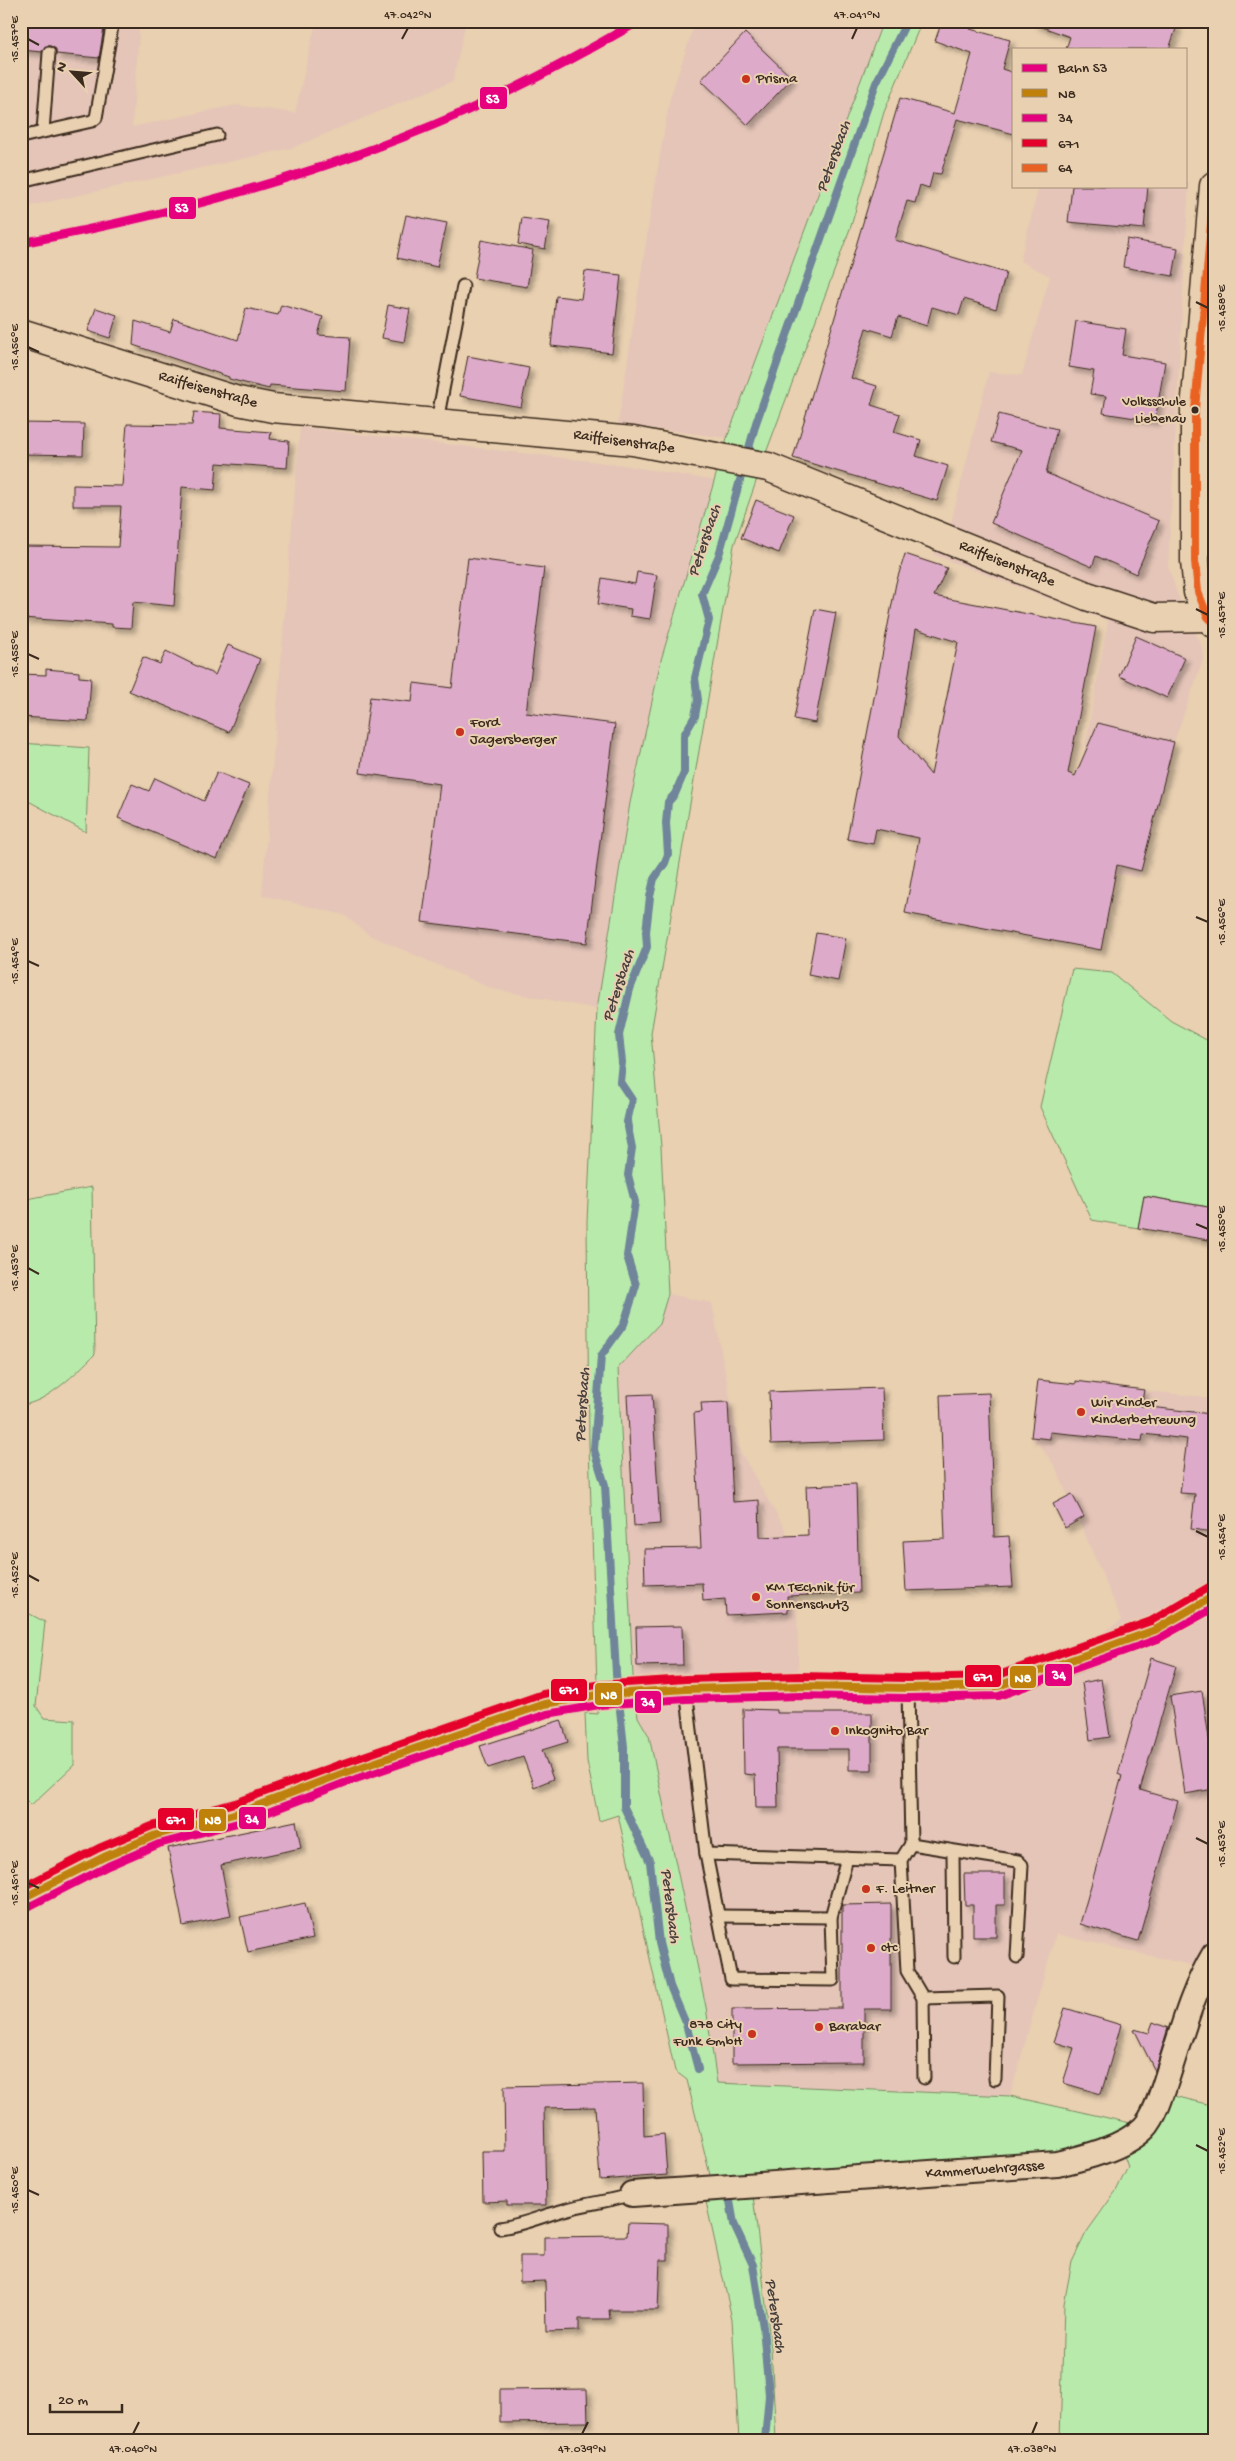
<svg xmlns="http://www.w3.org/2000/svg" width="1235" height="2461" font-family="'Gochi Hand',sans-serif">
  <defs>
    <filter id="shadow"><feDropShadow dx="4.5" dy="4.5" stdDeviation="2.5" flood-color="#0004"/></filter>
  </defs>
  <rect width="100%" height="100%" fill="#e9d0b1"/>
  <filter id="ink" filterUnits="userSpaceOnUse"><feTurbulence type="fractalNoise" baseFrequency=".02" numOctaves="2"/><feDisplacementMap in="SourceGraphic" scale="10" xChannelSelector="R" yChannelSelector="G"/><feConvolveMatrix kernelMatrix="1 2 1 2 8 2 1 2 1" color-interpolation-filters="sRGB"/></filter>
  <g filter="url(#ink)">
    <!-- built -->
    <g fill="#e5c5b8">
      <polygon points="21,21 140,21 132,127 236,105 295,113 316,21 466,21 453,81 291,148 21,208"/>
      <polygon points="703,21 883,21 727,438 618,424 654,190 670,98 693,29"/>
      <polygon points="1186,182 1189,182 1168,566 1177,593 1200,642 1204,657 1174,742 1138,878 1064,863 1108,621 934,555 951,523 989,372 1022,375 1050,276 1020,261 1039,186 1186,186"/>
      <polygon points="300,427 623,465 716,481 661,660 630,803 597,1009 493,989 369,935 344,915 262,895"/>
      <polygon points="668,1294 712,1303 740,1451 785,1529 796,1572 799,1685 972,1687 1085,1655 1103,1632 1122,1620 1079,1521 1065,1528 1053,1504 1068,1496 1055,1466 1037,1442 1031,1437 1038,1380 1214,1398 1214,1954 1195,1966 1056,1934 1010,2096 717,2084 706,2007 649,1736 638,1717 632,1664 618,1368 658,1324"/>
    </g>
    <!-- green -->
    <g fill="#b8ebab" stroke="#7a8a64">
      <polygon points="883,21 922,21 884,112 851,226 767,450 734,545 651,1033 661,1147 668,1294 659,1324 618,1368 633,1676 638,1717 649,1736 706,2007 717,2083 1010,2096 1135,2124 1126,2132 1062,2157 711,2179 687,2080 675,2071 618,1815 599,1821 587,1761 585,1713 598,1714 589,1445 587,1222 597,1009 630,803 661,660 727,438"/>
      <polygon points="21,743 89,748 86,832 21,797"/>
      <polygon points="1072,969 1112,973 1171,1021 1214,1044 1214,1208 1144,1196 1138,1228 1092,1220 1040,1107"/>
      <path d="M92,1187L95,1354C77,1372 47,1403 21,1405V1200Z"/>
      <polygon points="26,1612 45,1622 36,1706 44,1718 74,1720 74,1765 31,1805 21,1795 21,1615"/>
      <polygon points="1167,2094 1214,2106 1214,2440 1060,2440 1064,2304 1072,2262 1086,2233 1116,2191 1128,2167 1122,2150"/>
      <polygon points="753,2195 771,2348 776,2440 739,2440 732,2319 705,2197"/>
    </g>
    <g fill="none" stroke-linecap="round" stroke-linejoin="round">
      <!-- stream -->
      <g stroke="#6f849a" stroke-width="8">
        <polyline points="698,2069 686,2024 670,1986 659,1943 650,1862 624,1807 624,1747 616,1673 605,1485 594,1450 601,1356 624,1324 636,1285 627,1256 635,1202 628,1175 632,1148 627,1122 632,1100 620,1082 622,1062 619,1035 630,989 647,947 646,932 650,897 654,879 665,863 668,854 666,823 668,802 675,794 684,773 684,735 695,716 698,700 695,678 709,620 702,594 719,555 756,423 876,83 907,21"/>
        <polyline points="730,2201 734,2224 753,2265 763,2327 769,2395 765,2440"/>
      </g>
    </g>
    <!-- building -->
    <g fill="#ddabc9" stroke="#3b2a1e" fill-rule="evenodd" filter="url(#shadow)">
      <polygon points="21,21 105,21 99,58 56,54 56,49 50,46 45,46 42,52 21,50"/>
      <polygon points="942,21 954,21 971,27 970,29 1010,40 1002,69 1014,73 1014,134 957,119 941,174 933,173 929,188 920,185 915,203 907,201 895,240 1006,273 996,309 964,299 959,315 932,307 927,326 898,317 892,336 866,328 851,378 877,386 871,405 900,414 894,432 921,440 916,456 948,466 937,501 793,458 900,98 955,113 972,54 935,41"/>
      <polygon points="1035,21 1164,21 1177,26 1169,49 1066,49 1070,37 1034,24"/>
      <polygon points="745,33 792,78 748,125 701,80"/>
      <polygon points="1072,186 1148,186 1144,229 1068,222"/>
      <polygon points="406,215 447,223 437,267 397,258"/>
      <polygon points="522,218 550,222 545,249 518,244"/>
      <polygon points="1127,239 1178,248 1173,276 1123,267"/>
      <polygon points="481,240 533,250 527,287 474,278"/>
      <polygon points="585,271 621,275 612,353 551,346 556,296 581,299"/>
      <polygon points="281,305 323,317 318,335 350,337 346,391 270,385 269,389 229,379 229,377 133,345 135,321 170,332 174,319 238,340 246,308 278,315"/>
      <polygon points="388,305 410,309 404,342 382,338"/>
      <polygon points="96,308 117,315 110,338 88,331"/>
      <polygon points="1076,321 1126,329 1122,355 1165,362 1155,421 1103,413 1106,396 1090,394 1094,371 1069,367"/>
      <polygon points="468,356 529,368 521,407 460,396"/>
      <polygon points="194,412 221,414 220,428 271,432 270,439 289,441 287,468 217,463 215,490 182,487 174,606 133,602 131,628 112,627 112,624 21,618 21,546 118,547 121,506 73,506 73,485 122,486 127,424 192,425"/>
      <polygon points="999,414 1057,429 1046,473 1159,521 1136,574 1096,556 1092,567 991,523 1022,450 991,442"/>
      <polygon points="21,423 84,424 83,455 21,454"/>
      <polygon points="756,500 794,515 779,553 741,538"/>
      <path d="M905,554L947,568L934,596L1096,627L1068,773L1075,776L1098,723L1174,742L1141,871L1117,865L1101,950L905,913L919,838L876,829L873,844L847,839L896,583ZM916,629L958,642L931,775L899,736Z"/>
      <polygon points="468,558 544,568 526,713 615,724 587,943 422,922 440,784 360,773 370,697 412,702 414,683 452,688"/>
      <polygon points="637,572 657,575 650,619 630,616 631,609 598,604 602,578 635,584"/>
      <polygon points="815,609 836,613 815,723 794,719"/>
      <polygon points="1136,636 1185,658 1167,698 1119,676"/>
      <polygon points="228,645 260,659 229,732 129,691 143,657 160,664 166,651 215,675"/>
      <polygon points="46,669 79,672 79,677 91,678 88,721 21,717 21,674 46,675"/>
      <polygon points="217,772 249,785 217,859 118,818 132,784 149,791 155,778 204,801"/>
      <polygon points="816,933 846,938 838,981 808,975"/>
      <polygon points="1144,1196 1214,1208 1214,1241 1138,1228"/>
      <polygon points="1038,1380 1076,1384 1076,1381 1144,1390 1141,1406 1211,1414 1208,1441 1214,1442 1214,1532 1191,1529 1195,1494 1180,1493 1187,1439 1143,1434 1142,1441 1050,1432 1050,1439 1031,1437"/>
      <polygon points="882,1388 884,1440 771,1444 769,1392"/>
      <polygon points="989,1393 994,1537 1009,1536 1013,1587 906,1591 903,1541 945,1539 940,1395"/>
      <polygon points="652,1394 660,1524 634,1526 627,1395"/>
      <polygon points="728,1402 733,1502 759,1500 760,1537 808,1535 806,1486 856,1484 859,1593 787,1596 788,1612 726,1615 725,1599 703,1601 702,1583 645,1585 644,1549 701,1548 694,1413 702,1412 701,1403"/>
      <polygon points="1072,1494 1084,1517 1065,1528 1053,1504"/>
      <polygon points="682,1626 683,1665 637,1666 636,1627"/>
      <polygon points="1151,1658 1176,1666 1140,1790 1178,1801 1138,1941 1080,1924 1122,1776 1118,1774"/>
      <polygon points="1101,1679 1110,1737 1090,1740 1082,1683"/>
      <polygon points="1202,1691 1214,1772 1214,1789 1185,1794 1170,1696"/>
      <polygon points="743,1709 777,1710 777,1713 872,1713 872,1770 849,1770 849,1749 777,1749 778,1808 756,1808 755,1775 744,1774"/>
      <polygon points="561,1720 568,1742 542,1750 553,1779 534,1787 523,1757 488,1768 480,1746"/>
      <polygon points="296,1821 301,1848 221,1865 231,1916 183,1926 168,1848"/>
      <polygon points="964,1874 1005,1874 1005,1905 996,1905 996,1937 973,1937 973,1905 965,1905"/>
      <polygon points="305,1903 313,1938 248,1952 240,1917"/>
      <polygon points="891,1904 891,2009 864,2009 864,2062 732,2063 732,2009 842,2008 842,1905"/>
      <polygon points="1065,2008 1121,2025 1101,2094 1063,2083 1074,2048 1054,2042"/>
      <polygon points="1153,2022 1168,2028 1155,2071 1134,2029 1149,2033"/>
      <polygon points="643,2083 644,2136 664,2134 667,2175 600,2180 595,2107 544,2108 546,2205 507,2205 507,2201 483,2202 482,2151 505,2151 504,2086"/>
      <polygon points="628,2223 668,2224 668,2260 660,2260 658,2310 609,2310 610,2319 579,2319 579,2331 546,2332 545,2281 520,2282 520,2256 544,2256 544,2237 627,2236"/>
      <polygon points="587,2389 588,2422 500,2423 500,2390"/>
    </g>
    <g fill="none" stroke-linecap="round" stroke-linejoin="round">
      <!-- service casing -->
      <g stroke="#3b2a1e" stroke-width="15">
        <g id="service">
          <polyline points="43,131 49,53"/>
          <polyline points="21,137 92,121 96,118 113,21"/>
          <polyline points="21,181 217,135"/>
          <polyline points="437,421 463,286"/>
          <polyline points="908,1688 911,1844 901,1860 907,1971 923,1998 924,2078"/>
          <polyline points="686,1689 706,1854 731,1979 833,1980 831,1917 847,1858"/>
          <polyline points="911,1844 1018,1861 1022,1865 1017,1957"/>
          <polyline points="953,1852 954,1957"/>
          <polyline points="706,1854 901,1860"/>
          <polyline points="718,1916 831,1917"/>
          <polyline points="923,1998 998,1996 995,2079"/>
          <path d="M500,2228C523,2225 542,2216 564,2210C586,2203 609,2202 632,2194"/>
        </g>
      </g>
      <!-- minor casing -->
      <g stroke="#3b2a1e" stroke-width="28">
        <g id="minor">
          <polyline points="21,1899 104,1857 156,1835 241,1812 341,1774 545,1704 598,1695 686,1689 799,1686 908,1688 998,1686 1052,1668 1155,1630 1214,1596"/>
          <path d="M632,2194L1057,2164C1083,2158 1124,2148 1144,2128C1157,2115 1165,2083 1171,2065C1183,2028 1193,1990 1214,1955"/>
        </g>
      </g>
      <!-- tertiary casing -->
      <g stroke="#3b2a1e" stroke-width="31">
        <polyline id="tertiary" points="21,333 238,401 273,408 633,441 768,467 1087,596 1154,618 1208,617"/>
      </g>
      <!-- secondary casing -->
      <g stroke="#3b2a1e" stroke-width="31">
        <polyline id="secondary" points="1214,186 1195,410 1195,561 1198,592 1208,617 1214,623"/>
      </g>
      <!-- service -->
      <use href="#service" stroke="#e9d0b1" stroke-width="11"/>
      <!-- minor -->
      <use href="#minor" stroke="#e9d0b1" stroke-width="24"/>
      <!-- tertiary -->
      <use href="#tertiary" stroke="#e9d0b1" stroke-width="28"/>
      <!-- secondary -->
      <use href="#secondary" stroke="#e9d0b1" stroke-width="28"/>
      <!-- bus-1 casing -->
      <g stroke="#e9d0b1" stroke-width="11">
        <polyline id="bus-1" points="21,1899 104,1857 156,1835 241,1812 341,1774 545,1704 598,1695 686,1689 799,1686 908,1688 998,1686 1155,1630 1214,1596"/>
      </g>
      <!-- bus-2 casing -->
      <g stroke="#e9d0b1" stroke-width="11">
        <polyline id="bus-2" points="26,1908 108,1866 159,1844 245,1821 344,1783 547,1714 599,1705 686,1699 799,1696 908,1698 999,1696 1158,1639 1214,1608"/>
      </g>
      <!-- bus-3 casing -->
      <g stroke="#e9d0b1" stroke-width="11">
        <polyline id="bus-3" points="21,1888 99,1848 152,1826 238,1802 338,1765 543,1694 597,1685 686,1679 799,1676 908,1678 996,1676 1151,1621 1209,1587"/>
      </g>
      <!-- bus-4 casing -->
      <g stroke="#e9d0b1" stroke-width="11">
        <polyline id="bus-4" points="1214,189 1195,410 1195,561 1198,592 1208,617 1214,623"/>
      </g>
      <!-- bus-1 -->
      <use href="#bus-1" stroke="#bf8109" stroke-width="8"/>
      <!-- bus-2 -->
      <use href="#bus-2" stroke="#e5007d" stroke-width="8"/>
      <!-- bus-3 -->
      <use href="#bus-3" stroke="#e4002b" stroke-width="8"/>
      <!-- bus-4 -->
      <use href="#bus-4" stroke="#e96222" stroke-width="8"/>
      <!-- rail-1 casing -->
      <g stroke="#e9d0b1" stroke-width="12">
        <path id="rail-1" d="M21,243C181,213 340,170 488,101C540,77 589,50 639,21"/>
      </g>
      <!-- rail-1 -->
      <use href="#rail-1" stroke="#e6007e" stroke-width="9"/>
    </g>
  </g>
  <!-- ticks -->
  <path fill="none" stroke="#3b2a1e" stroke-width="2" d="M28,39L39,45M402,39L408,28M852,39L857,28M1196,302L1208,308M28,347L39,352M1196,609L1208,615M28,654L39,659M1196,917L1208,922M28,961L39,966M1196,1224L1208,1229M28,1268L39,1274M1196,1531L1208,1537M28,1575L39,1581M1196,1838L1208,1844M28,1883L39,1888M1196,2145L1208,2151M28,2190L39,2195M133,2434L139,2422M582,2434L588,2422M1032,2434L1037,2422"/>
  <!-- markers -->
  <g fill="#c8321e" stroke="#e9d0b1" stroke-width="2">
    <circle cx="746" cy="79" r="5"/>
    <circle cx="460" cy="732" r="5"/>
    <circle cx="1081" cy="1412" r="5"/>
    <circle cx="756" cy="1597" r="5"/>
    <circle cx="835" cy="1731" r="5"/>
    <circle cx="866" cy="1889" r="5"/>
    <circle cx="871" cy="1948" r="5"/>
    <circle cx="819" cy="2027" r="5"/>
    <circle cx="752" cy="2034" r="5"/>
  </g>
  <circle fill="#3b2a1e" stroke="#e9d0b1" stroke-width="2" cx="1195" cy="410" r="4.5"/>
  <g text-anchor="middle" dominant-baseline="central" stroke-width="4" stroke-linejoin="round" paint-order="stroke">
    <!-- bus labels -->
    <g font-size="14" fill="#3b2a1e" stroke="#e9d0b1" text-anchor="end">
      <text x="1186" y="402">Volksschule<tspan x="1186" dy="17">Liebenau</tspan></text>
    </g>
    <!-- poi labels -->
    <g font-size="15" fill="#3b2a1e" stroke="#e9d0b1" text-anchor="start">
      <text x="756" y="79">Prisma</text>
      <text x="470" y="723">Ford<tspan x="470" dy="17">Jagersberger</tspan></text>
      <text x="1091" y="1403">Wir Kinder<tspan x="1091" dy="17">Kinderbetreuung</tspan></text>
      <text x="766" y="1588">KM TEchnik für<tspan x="766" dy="17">Sonnenschutz</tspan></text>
      <text x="845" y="1731">Inkognito Bar</text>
      <text x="876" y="1889">F. Leitner</text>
      <text x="881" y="1948">ctc</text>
      <text x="742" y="2025" text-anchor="end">878 City<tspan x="742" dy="17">Funk GmbH</tspan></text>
      <text x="829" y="2027">Barabar</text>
    </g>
    <!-- street labels -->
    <g font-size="15" fill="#3b2a1e" stroke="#e9d0b1">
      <text transform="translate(208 390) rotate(16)">Raiffeisenstraße</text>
      <text transform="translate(624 442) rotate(8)">Raiffeisenstraße</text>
      <text transform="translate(1007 564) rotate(22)">Raiffeisenstraße</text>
      <text transform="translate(985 2170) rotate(-4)">Kammerwehrgasse</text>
    </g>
    <!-- water labels -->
    <g font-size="16" font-style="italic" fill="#48403d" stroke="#e9d0b1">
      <text transform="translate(835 157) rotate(-70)">Petersbach</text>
      <text transform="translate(706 541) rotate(-71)">Petersbach</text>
      <text transform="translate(620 986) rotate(-72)">Petersbach</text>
      <text transform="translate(584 1405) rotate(-86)">Petersbach</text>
      <text transform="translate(669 1906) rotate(83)">Petersbach</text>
      <text transform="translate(774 2316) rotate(82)">Petersbach</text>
    </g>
  </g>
  <g stroke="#e9d0b1" stroke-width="2">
    <rect x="479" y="86" width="29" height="24" rx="5" fill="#e6007e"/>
    <rect x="168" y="196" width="29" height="24" rx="5" fill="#e6007e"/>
    <rect x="1044" y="1663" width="29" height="24" rx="5" fill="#e5007d"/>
    <rect x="964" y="1664" width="38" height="24" rx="5" fill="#e4002b"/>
    <rect x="1009" y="1665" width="28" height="24" rx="5" fill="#bf8109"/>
    <rect x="550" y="1678" width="38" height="24" rx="5" fill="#e4002b"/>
    <rect x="594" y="1682" width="29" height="24" rx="5" fill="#bf8109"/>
    <rect x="634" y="1690" width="28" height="24" rx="5" fill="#e5007d"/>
    <rect x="238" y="1806" width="29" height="24" rx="5" fill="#e5007d"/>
    <rect x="157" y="1807" width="38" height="24" rx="5" fill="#e4002b"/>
    <rect x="198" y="1808" width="29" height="24" rx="5" fill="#bf8109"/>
  </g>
  <g font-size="14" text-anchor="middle" font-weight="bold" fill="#fff">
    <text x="493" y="103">S3</text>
    <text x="182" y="212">S3</text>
    <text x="1059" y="1679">34</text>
    <text x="983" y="1681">671</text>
    <text x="1023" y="1682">N8</text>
    <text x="569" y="1694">671</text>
    <text x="609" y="1699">N8</text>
    <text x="648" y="1706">34</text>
    <text x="252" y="1823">34</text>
    <text x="176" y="1824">671</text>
    <text x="213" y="1824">N8</text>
  </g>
  <!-- margin -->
  <rect width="1235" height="2461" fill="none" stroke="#e9d0b1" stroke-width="55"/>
  <!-- legend -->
  <rect x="1012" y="48" width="175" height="140" fill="#e9d0b1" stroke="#a38e76"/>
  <rect x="1022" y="64" width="25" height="8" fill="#e6007e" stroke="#a38e76"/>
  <text x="1058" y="72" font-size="15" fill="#3b2a1e">Bahn S3</text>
  <rect x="1022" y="89" width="25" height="8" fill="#bf8109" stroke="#a38e76"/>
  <text x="1058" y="98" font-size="15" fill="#3b2a1e">N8</text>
  <rect x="1022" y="114" width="25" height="8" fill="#e5007d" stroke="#a38e76"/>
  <text x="1058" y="122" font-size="15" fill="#3b2a1e">34</text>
  <rect x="1022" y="139" width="25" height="8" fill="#e4002b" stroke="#a38e76"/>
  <text x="1058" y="148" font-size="15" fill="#3b2a1e">671</text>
  <rect x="1022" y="164" width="25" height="8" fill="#e96222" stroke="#a38e76"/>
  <text x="1058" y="172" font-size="15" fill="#3b2a1e">64</text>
  <!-- north arrow -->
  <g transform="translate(72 72) rotate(296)" stroke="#e9d0b1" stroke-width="4" paint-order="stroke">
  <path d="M0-4L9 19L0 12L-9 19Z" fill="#3b2a1e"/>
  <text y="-8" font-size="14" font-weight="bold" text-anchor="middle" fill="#3b2a1e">N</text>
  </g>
  <!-- scale -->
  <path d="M50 2404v8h72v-8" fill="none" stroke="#3b2a1e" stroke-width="2.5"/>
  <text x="58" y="2404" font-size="15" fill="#3b2a1e" stroke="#e9d0b1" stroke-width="4" paint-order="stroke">20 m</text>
  <rect x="28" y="28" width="1180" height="2406" fill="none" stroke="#3b2a1e" stroke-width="2"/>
  <g font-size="12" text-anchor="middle" fill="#3b2a1e">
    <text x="408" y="18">47.042°N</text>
    <text x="857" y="18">47.041°N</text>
    <text transform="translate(14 39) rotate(-90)" y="4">15.457°E</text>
    <text transform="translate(1221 308) rotate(-90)" y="4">15.458°E</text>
    <text transform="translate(14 347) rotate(-90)" y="4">15.456°E</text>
    <text transform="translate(1221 615) rotate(-90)" y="4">15.457°E</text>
    <text transform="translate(14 654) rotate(-90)" y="4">15.455°E</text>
    <text transform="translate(1221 922) rotate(-90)" y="4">15.456°E</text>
    <text transform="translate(14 961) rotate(-90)" y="4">15.454°E</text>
    <text transform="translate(1221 1229) rotate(-90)" y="4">15.455°E</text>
    <text transform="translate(14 1268) rotate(-90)" y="4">15.453°E</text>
    <text transform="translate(1221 1537) rotate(-90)" y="4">15.454°E</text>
    <text transform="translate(14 1575) rotate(-90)" y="4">15.452°E</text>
    <text transform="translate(1221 1844) rotate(-90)" y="4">15.453°E</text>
    <text transform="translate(14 1883) rotate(-90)" y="4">15.451°E</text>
    <text transform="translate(1221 2151) rotate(-90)" y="4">15.452°E</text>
    <text transform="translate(14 2190) rotate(-90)" y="4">15.450°E</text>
    <text x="133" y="2452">47.040°N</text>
    <text x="582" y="2452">47.039°N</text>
    <text x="1032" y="2452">47.038°N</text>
  </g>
</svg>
